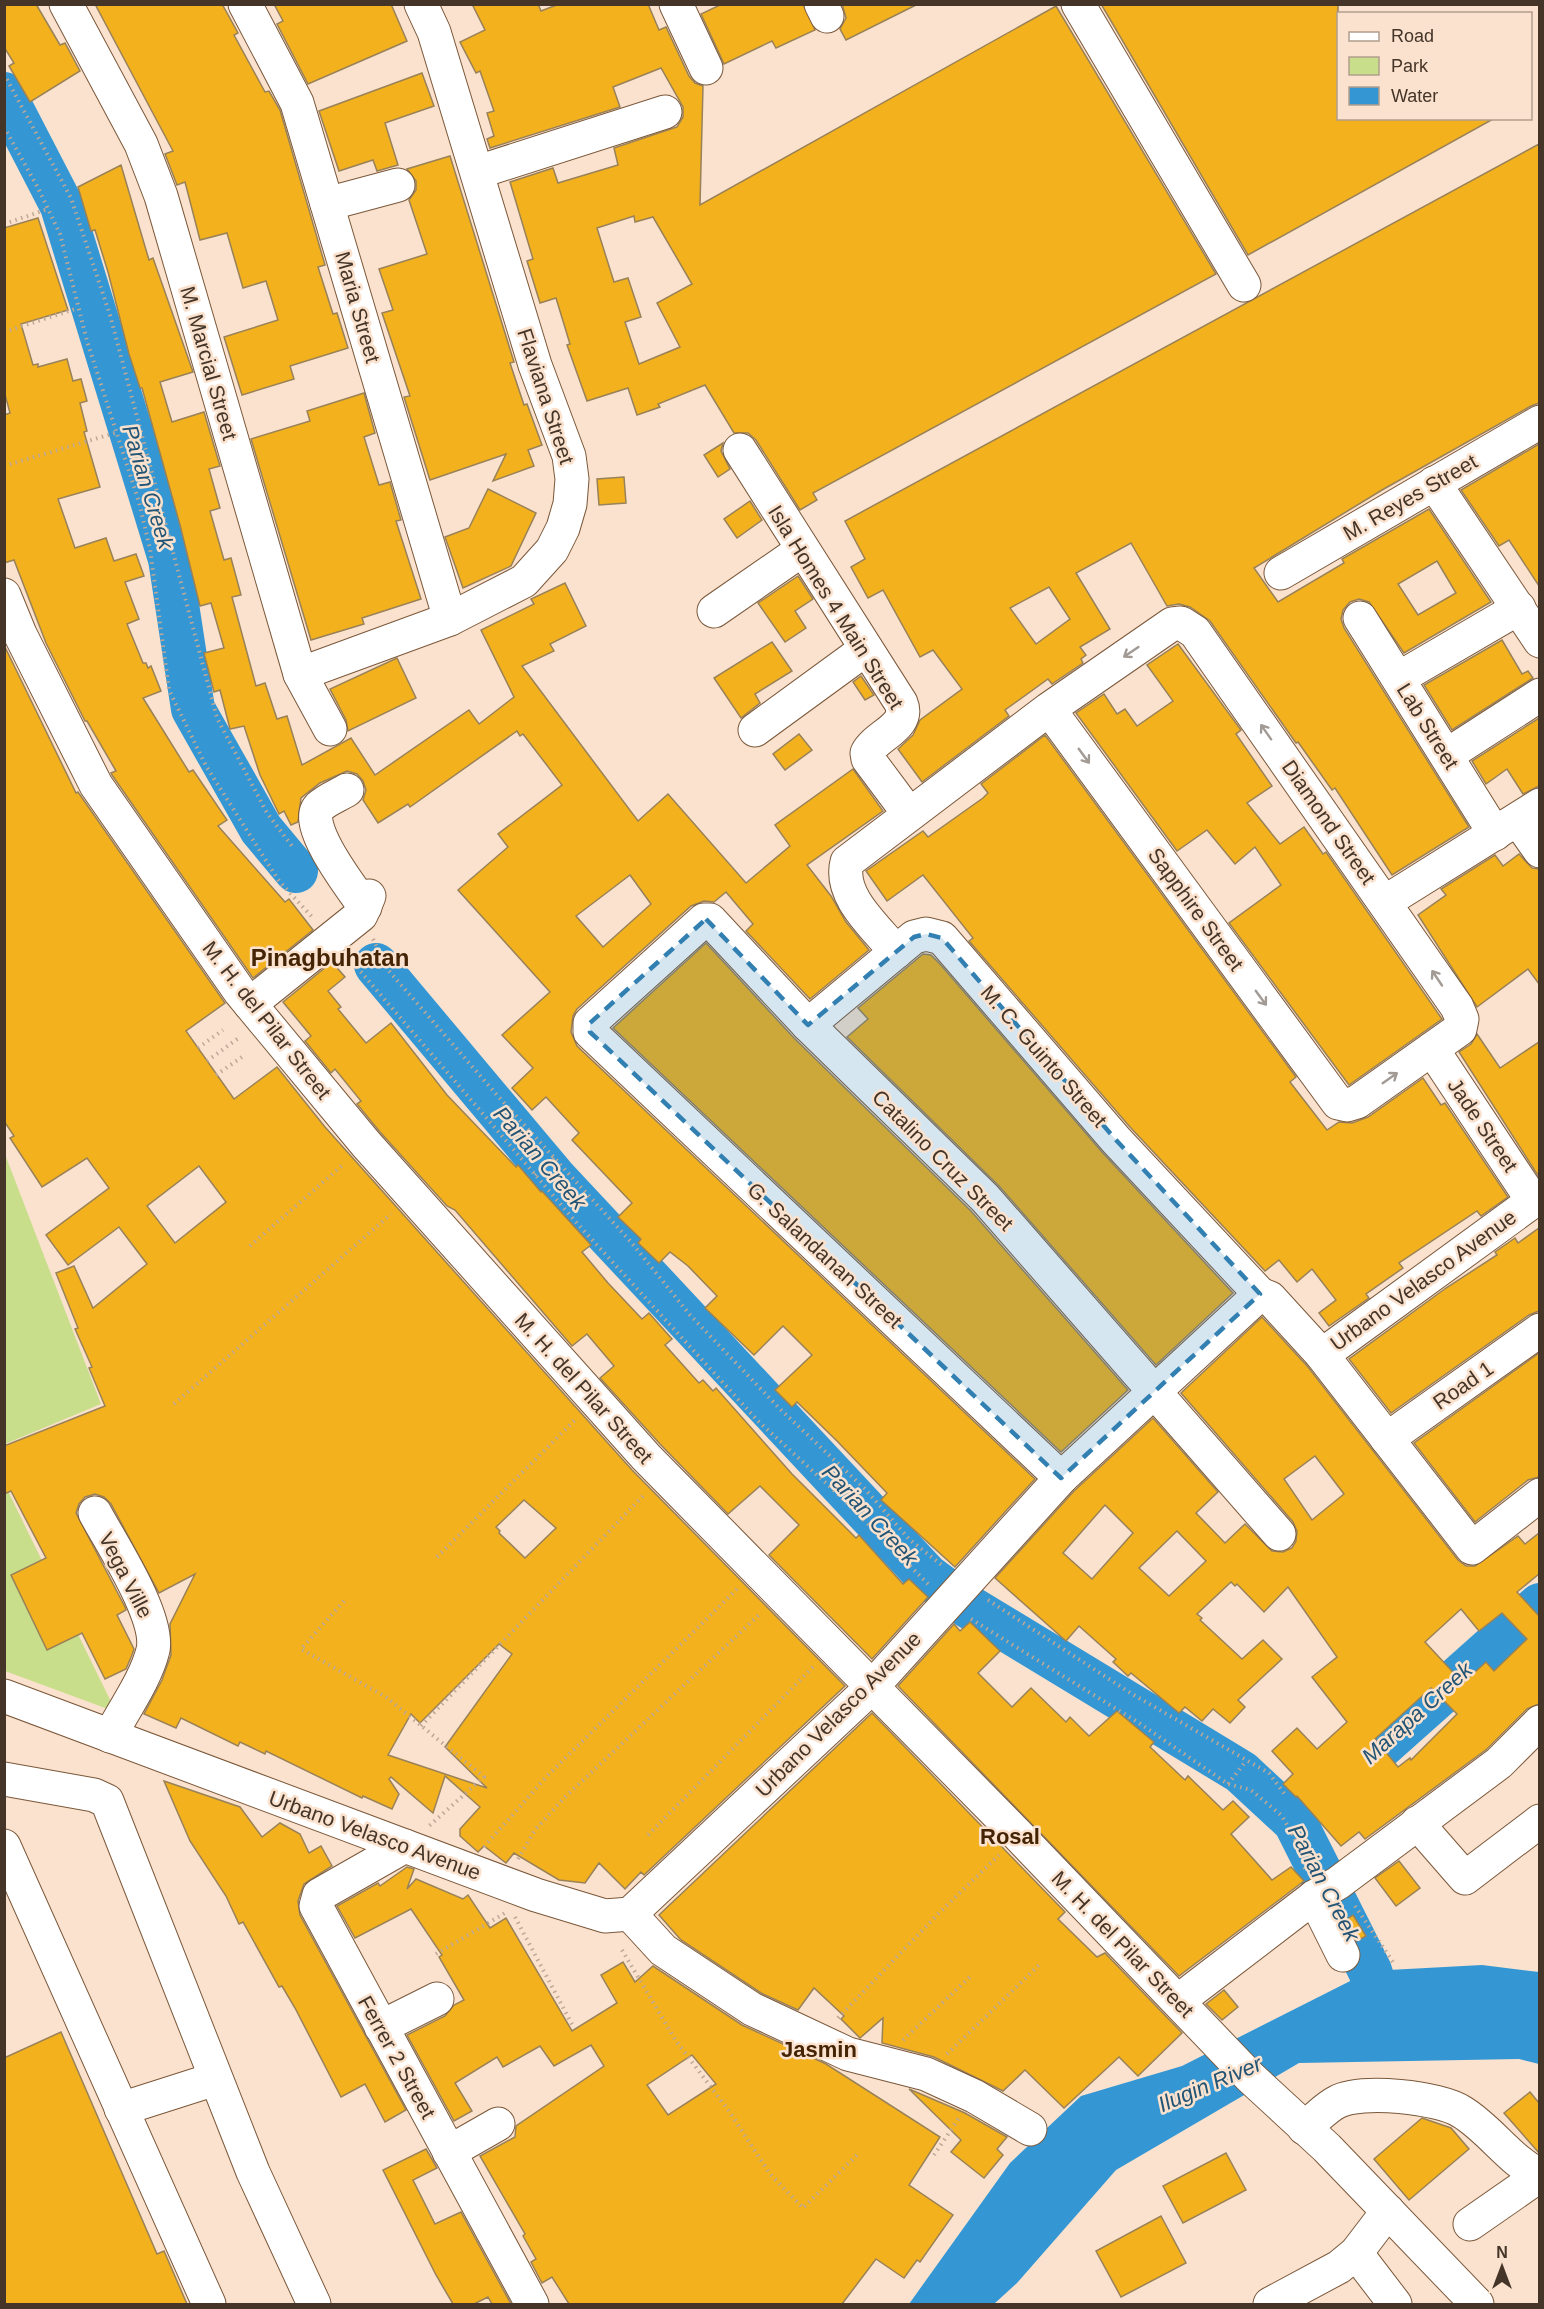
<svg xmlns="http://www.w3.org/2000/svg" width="1544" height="2309" font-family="Arial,sans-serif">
  <rect width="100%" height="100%" fill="#fbe2ce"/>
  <!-- green -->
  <g fill="#c8de8a">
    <polygon points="6,1157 101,1404 5,1444 4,1158"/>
    <polygon points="5,1485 116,1712 5,1671"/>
  </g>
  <!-- water -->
  <polygon fill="#3497d4" points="1482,1965 1539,1972 1539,2064 1519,2059 1299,2063 1116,2170 1017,2283 994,2304 909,2304 1010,2163 1081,2096 1182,2066 1370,1971"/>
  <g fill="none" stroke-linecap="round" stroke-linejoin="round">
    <!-- river -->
    <g stroke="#3497d4" stroke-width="44">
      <polyline points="4,94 62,206 170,559 193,709 261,829 296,871"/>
      <polyline points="376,965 554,1177 927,1576 969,1607 1241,1772 1295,1822 1370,1971 1384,2015"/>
      <polyline points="1338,1785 1540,1605"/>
    </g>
  </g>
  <!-- building -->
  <g fill="#f3b21d" stroke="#998158" stroke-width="1.5" fill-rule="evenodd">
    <polygon points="4,4 36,4 60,45 65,43 80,71 30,102 9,66 14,63 4,47"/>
    <polygon points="95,4 222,4 238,33 234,35 265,92 269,91 280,110 325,265 318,267 333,314 337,313 348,348 290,366 294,379 242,395 224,337 278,320 266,281 243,288 227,233 200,240 185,182 177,185 165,154 173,151"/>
    <polygon points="274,4 391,4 407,41 308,84 277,24 283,21"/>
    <path d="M472,4H538L541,11L559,4H648L659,30L666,27L689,76L695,83L703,86L700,205L1056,6L1216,274L813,493L817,500L800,510L756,440L748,433H734L705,385L658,404L660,407L637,415L628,388L587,401L567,345L570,344L556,298L540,303L527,261L533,259L510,182L553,168L558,183L618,165L614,148L677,127L683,117V107L661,68L613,87L620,107L490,148L487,139L494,136L487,113L494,111L480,71L476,73L460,42L485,30ZM634,216L635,222L653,217L692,284L657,303L680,347L639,364L625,322L641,317L628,278L614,282L597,228Z"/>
    <polygon points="722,4 803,4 815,30 776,48 772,41 724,64 701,14"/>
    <polygon points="842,4 918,4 846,40 840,29 846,18"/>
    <polygon points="1101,4 1338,4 1338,118 1495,118 1248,255"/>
    <polygon points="422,73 434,106 385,123 398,165 377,171 373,160 339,171 319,111"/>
    <path d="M1539,144V403L1531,406L1382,490L1254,568L1278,602L1344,563L1342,559L1429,509L1491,602L1404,653L1369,602L1359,599L1350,602L1343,610L1341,619L1344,628L1469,827L1392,875L1335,788L1332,790L1298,742L1296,743L1210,621L1190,607L1179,604L1167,606L1131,543L1076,573L1110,629L1080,647L1086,655L1081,659L1083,663L1052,684L1048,679L1005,710L1009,716L922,782L898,749L913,735L920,720L962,689L933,650L920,657L883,590L868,598L851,567L865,559L845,521ZM1437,561L1456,593L1418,615L1398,584ZM1049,587L1070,619L1036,644L1010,608Z"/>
    <polygon points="450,156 514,362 510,363 524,405 527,404 542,445 528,450 534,466 493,481 506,454 430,480 404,397 410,396 382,313 393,310 379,269 427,254 409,200 416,190 416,181 407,169"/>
    <path d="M121,165L149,260L153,258L193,372L160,382L172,422L204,412L220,466L209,469L220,508L210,511L224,560L231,558L241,595L232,597L256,686L265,683L277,719L287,716L302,765L351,738L375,775L469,710L479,724L514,697L481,630L534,604L531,599L565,583L586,626L550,644L554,651L522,666L638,821L668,794L746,883L790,846L775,825L853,769L883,811L807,865L831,896L846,922L869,950L810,999L746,931L753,924L726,892L714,902L704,901L691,906L577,1009L573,1016L571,1032L577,1046L1035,1479L955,1567L881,1500L887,1493L837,1441L797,1402L792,1407L775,1390L812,1355L783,1326L754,1355L705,1308L717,1296L688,1266L670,1252L659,1263L638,1243L641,1239L618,1217L632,1203L572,1140L579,1133L546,1097L532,1110L512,1088L533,1068L502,1035L550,992L458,890L508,847L498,834L562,785L523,734L520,736L517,731L410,807L408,804L378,823L363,800L366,790L363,781L357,774L347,771L320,783L301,798L298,822L291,825L284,811L279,814L260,775L244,726L230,729L220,690L214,692L204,653L224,648L211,603L200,606L180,525L142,388H140L129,354L108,272L95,230L91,231L78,187ZM630,875L651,904L603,947L576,916Z"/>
    <polygon points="38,218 68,310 21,324 33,365 38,364 38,367 67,359 73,381 81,379 87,401 80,403 87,431 84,432 100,487 58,499 75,548 106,538 114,561 136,554 144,576 125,582 139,619 127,624 143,663 146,663 148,668 151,666 161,691 143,698 189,772 193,770 227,820 218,826 285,902 289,899 313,930 253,978 112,775 111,773 116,771 87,721 85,721 46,643 14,560 4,563 4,415 10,413 4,391 4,228"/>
    <polygon points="364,393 375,433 364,437 379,485 390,482 401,520 396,521 421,599 362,618 364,624 311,640 251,439 310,421 307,411"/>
    <polygon points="723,443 721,451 730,469 718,477 704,455"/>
    <polygon points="1539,444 1539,586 1509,540 1499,546 1461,490"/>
    <polygon points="624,477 626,503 599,505 597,479"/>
    <polygon points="488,489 536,513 511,566 463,588 445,537 469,528"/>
    <polygon points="750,501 762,520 737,538 724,519"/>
    <polygon points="798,576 813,599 795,611 806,628 785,642 758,603"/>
    <polygon points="1502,640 1522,674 1528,671 1533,678 1452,730 1424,685"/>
    <polygon points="772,642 792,671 755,694 760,703 741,718 714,678"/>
    <polygon points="1178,644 1241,730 1236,734 1272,786 1247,803 1280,844 1304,827 1323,854 1326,852 1442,1019 1349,1085 1229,923 1281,885 1255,847 1235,864 1207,830 1177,851 1076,713 1104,694 1117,714 1125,709 1137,726 1173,701 1147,665"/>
    <path d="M4,645L76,793L78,792L225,1003L186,1031L234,1099L277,1067L325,1127L632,1470L845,1686L644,1875L641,1872L625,1889L599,1863L585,1883L559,1880L514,1853L506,1863L484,1846L478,1852L460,1836V1829L480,1807L445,1776L433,1813L391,1777L389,1779L399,1794L392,1809L363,1796L362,1798L266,1751L265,1754L240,1742L238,1746L181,1718L176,1728L144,1714L162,1680L171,1655L170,1624L195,1574L159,1593L111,1504L104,1497L95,1494L85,1497L79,1504L76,1513L125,1607L126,1610L117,1615L134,1649L132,1655L126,1669L105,1679L82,1633L47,1650L11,1575L46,1558L11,1491L4,1494V1446L105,1406L89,1368L92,1367L75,1329L78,1328L56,1273L74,1266L93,1308L147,1264L119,1227L68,1265L46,1235L109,1188L87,1158L42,1187L10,1138L14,1136L4,1121ZM199,1166L226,1202L175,1243L147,1206ZM524,1500L556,1528L525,1558L499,1533L500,1531L496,1527ZM499,1644L512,1654L445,1747L487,1788L388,1755L411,1714L420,1723Z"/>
    <polygon points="397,658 416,698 348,731 346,720 330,689"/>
    <polygon points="861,676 874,695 865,700 853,682"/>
    <polygon points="1539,718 1539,786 1523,794 1507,769 1486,784 1472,761"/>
    <polygon points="799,734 812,750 785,770 773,754"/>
    <polygon points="1045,735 1296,1077 1290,1082 1327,1130 1339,1122 1352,1123 1368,1117 1423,1078 1441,1105 1445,1103 1508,1197 1481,1216 1477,1211 1399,1263 1403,1268 1366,1294 1369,1298 1329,1326 1319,1313 1336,1300 1312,1269 1297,1282 1279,1260 1265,1271 1130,1127 969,941 973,938 923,875 887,901 866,871 923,831 928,837 983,798 988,793 981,784"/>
    <polygon points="1519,854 1532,868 1539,869 1539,984 1528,969 1477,1007 1418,915 1446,895 1441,889 1495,855 1503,866"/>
    <polygon points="706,943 794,1038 971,1211 1128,1390 1061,1452 613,1028"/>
    <polygon points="923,954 931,955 940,964 1102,1152 1233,1293 1156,1365 999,1186 847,1037 868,1019 858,1008"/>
    <polygon points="332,962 345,977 328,991 341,1007 338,1009 366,1043 391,1023 447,1095 516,1167 518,1165 541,1192 542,1191 591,1245 582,1252 608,1283 642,1319 649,1313 672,1339 665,1345 699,1383 703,1380 713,1391 716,1388 792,1474 856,1538 859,1535 903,1584 909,1579 928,1597 872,1659 769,1555 799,1525 760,1486 728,1514 660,1444 600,1378 614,1366 587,1334 572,1346 455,1210 447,1206 380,1132 357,1104 361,1101 335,1069 331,1073 305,1041 311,1036 283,1002"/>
    <polygon points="1477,1034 1500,1068 1539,1042 1539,1177 1459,1052 1471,1044"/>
    <polygon points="1539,1228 1539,1311 1529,1315 1391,1413 1349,1359 1446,1288 1497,1255 1495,1252 1515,1238 1518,1243"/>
    <path d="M1262,1317L1308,1367L1458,1560L1466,1566H1475L1518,1536L1525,1544L1539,1533V1574L1517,1592L1539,1616V1704L1527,1709L1487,1749L1365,1839L1359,1832L1341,1846L1297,1796L1296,1797L1283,1784L1293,1774L1272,1751L1297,1728L1317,1749L1347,1722L1312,1677L1337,1657L1288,1587L1264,1612L1237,1584L1235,1586L1231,1582L1197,1614L1202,1618L1200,1620L1242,1659L1263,1640L1282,1659L1238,1700L1245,1707L1230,1723L1213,1709L1202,1721L1185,1707L1179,1713L1131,1673L1128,1676L1113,1662L1116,1659L1079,1626L1066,1641L995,1578L1074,1491L1153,1418L1218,1492L1196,1513L1225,1543L1245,1524L1272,1551L1283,1552L1292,1548L1296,1541L1297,1531L1293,1522L1181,1393ZM1315,1456L1344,1494L1312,1520L1284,1479ZM1105,1505L1133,1533L1092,1579L1063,1553ZM1177,1531L1206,1561L1169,1596L1139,1568ZM1461,1609L1479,1631L1502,1613L1527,1639L1494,1671L1486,1662L1463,1683L1425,1642ZM1431,1688L1457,1714L1411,1760L1410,1758L1398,1767L1375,1739Z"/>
    <polygon points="1539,1353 1539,1477 1528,1480 1475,1522 1414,1443"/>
    <polygon points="970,1622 1000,1651 978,1673 1012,1707 1031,1688 1066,1722 1070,1717 1089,1736 1117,1711 1154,1742 1150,1747 1185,1780 1188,1776 1223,1810 1233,1801 1249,1817 1231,1834 1272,1880 1291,1867 1304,1881 1179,1976 898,1686 954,1624 960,1631"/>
    <polygon points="872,1713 1065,1912 1058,1919 1097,1957 1105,1953 1182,2033 1138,2076 1119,2057 1064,2108 1025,2070 1003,2091 934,2057 882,2043 883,2018 860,2038 841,2019 844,2016 814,1988 798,2010 761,1993 681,1940 659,1915"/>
    <polygon points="164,1781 240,1807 262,1837 280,1823 300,1834 309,1853 321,1846 332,1866 304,1884 298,1901 300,1915 406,2110 385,2122 365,2084 341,2097 295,2008 282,1986 279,1987 243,1922 239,1924 226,1896 190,1841"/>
    <polygon points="1399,1861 1420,1888 1396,1906 1375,1878"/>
    <path d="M407,1867L414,1869L407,1889L416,1879L463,1899L468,1895L490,1928L506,1918L572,2031L617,2003L601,1975L623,1962L635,1982L653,1966L742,2025L826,2064L940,2137L909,2185L953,2215L920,2262L917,2260L904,2278L876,2259L842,2304H569L552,2277L542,2283L531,2262L536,2259L523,2236L525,2234L480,2156L515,2137L516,2126L604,2066L591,2045L554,2066L540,2046L503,2067L497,2057L455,2083L472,2111L454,2121L407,2035L445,2016L454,2005L464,2000L439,1957L442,1955L411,1909L355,1938L337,1906L378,1883L380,1886ZM692,2055L716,2084L668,2115L647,2085Z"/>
    <polygon points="1353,1915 1366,1936 1357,1941 1346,1920"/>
    <polygon points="1224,1990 1238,2007 1222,2020 1206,2004"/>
    <polygon points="61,2032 157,2254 164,2251 187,2304 4,2304 4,2058"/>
    <polygon points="909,2089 965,2113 1007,2137 997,2149 1003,2155 984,2178 951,2152 961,2140"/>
    <polygon points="1530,2092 1539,2103 1539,2153 1504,2113"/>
    <polygon points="1422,2118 1451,2128 1469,2149 1409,2200 1374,2159"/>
    <polygon points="426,2149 437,2168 413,2180 435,2224 461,2212 511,2304 492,2304 488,2297 474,2304 453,2304 436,2275 383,2170"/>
    <polygon points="1226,2153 1246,2190 1183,2223 1163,2186"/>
    <polygon points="1161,2216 1186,2263 1121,2297 1096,2251"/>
  </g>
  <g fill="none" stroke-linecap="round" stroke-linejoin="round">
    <!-- minor casing -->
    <g stroke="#7b583a" stroke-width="35">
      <g id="minor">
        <polyline points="66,4 141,144 161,196 300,674 330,729"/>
        <polyline points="245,4 297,103 450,619"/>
        <polyline points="676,4 706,68"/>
        <polyline points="821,4 827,16"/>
        <polyline points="1078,4 1244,285"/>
        <polyline points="478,172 665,112"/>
        <polyline points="327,204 398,185"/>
        <path d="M740,450L901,703C911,727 876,735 867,753L868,759L909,814"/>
        <polyline points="1434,483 1540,641"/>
        <polyline points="1281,573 1540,422"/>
        <polyline points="4,595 20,634 96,785 240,992 366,1144 646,1457 1019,1836 1250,2077 1327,2148 1477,2304"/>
        <polyline points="714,611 802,550"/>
        <polyline points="1360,618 1495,834"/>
        <polyline points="300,674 450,619 524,581 552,550 563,528 570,504 572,479 569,456 535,365 434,32 421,4"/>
        <polyline points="1399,678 1519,608"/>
        <polyline points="755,730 866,649"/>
        <polyline points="1447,755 1540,695"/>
        <path d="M347,790C339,795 326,800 319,807C302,825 354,891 365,907"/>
        <polyline points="1518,820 1540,851"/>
        <polyline points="1385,902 1540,805"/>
        <path d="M896,952C876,927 838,896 847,862L1049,709L1172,624L1181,623L1195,632L1457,1007L1462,1019L1460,1029L1357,1102L1347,1105L1338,1103L1049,709"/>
        <polyline points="250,1004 361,915 369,896"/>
        <polyline points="808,1025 914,937 926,934 942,938 1116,1140 1260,1294"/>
        <polyline points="1432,1049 1533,1201"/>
        <polyline points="1322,1355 1472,1548 1540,1495"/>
        <polyline points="1387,1439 1540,1330"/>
        <polyline points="1061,1478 590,1032 590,1023 704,920 710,920 808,1025 985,1198 1279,1534"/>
        <path d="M95,1513C111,1543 160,1617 153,1650C146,1679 124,1709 110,1736"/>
        <polyline points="4,1779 94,1795 107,1801 253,2172 314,2304"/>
        <polyline points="1417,1823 1465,1878 1540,1821"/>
        <polyline points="4,1846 209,2304"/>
        <polyline points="405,1846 319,1895 316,1906 532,2304"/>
        <polyline points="1314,1897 1343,1955"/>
        <polyline points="630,1914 663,1950 752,2009 848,2054 926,2074 974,2096 1030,2129"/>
        <polyline points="1178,2001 1314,1897 1338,1883 1499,1763 1540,1722"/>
        <polyline points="381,2027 437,1999"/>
        <polyline points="121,2109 215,2079"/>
        <path d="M1304,2128C1315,2120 1325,2108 1337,2102C1361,2089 1439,2097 1462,2112C1490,2129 1511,2162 1540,2175"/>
        <polyline points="449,2152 498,2124"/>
        <polyline points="1470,2224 1539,2176"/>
        <polyline points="1356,2253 1395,2304"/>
        <polyline points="1270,2304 1339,2267 1356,2253 1388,2211"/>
      </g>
    </g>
    <!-- major casing -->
    <g stroke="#7b583a" stroke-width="35">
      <polyline id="major" points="4,1696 536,1895 605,1916 630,1914 871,1688 1061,1478 1260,1294 1270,1298 1322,1355 1540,1196"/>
    </g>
    <!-- path -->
    <g stroke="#bea896" stroke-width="4" stroke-dasharray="1.5 4.5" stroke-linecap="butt">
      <polyline points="4,74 71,198 110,315 217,718 267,813 292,846"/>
      <polyline points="4,127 37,186 60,234 87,341 139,502 150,549 169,690 206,766 279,881 314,919"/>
      <polyline points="4,224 48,209"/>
      <polyline points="4,332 78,308"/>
      <polyline points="4,466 115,433"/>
      <polyline points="373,939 389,971 496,1094 631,1242 690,1315 780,1409 864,1488 910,1540 943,1566"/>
      <polyline points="349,958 575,1221 758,1421 839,1495 928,1584"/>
      <polyline points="198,1048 223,1030"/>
      <polyline points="207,1061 240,1037"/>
      <polyline points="216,1075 242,1057"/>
      <polyline points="535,1175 555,1157"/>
      <polyline points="250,1246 345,1163"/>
      <polyline points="174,1404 391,1214"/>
      <polyline points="437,1557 575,1420"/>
      <polyline points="988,1600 1132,1694 1269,1773 1286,1796"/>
      <polyline points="344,1601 301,1649 386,1697 484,1777 429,1826"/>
      <polyline points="971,1619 1139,1723 1228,1784 1251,1790 1282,1816 1294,1837 1305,1869"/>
      <polyline points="421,1726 644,1495"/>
      <polyline points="1228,1784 1246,1761"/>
      <polyline points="648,1835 813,1667"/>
      <polyline points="484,1847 548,1775 737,1589"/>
      <polyline points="518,1859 535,1830 564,1798 761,1613"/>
      <polyline points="1355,1906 1393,1962"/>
      <polyline points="515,1917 574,2028"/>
      <polyline points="622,1950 676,2041 729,2111 770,2174 803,2208 857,2155"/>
      <polyline points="436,1954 505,1913"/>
      <polyline points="838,2018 940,1912 999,1855"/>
      <polyline points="903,2040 972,1975"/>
      <polyline points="947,2054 1039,1965"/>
      <polyline points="934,2155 959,2118"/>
    </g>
    <!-- minor -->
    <use href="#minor" stroke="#fff" stroke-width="33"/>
    <!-- major -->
    <use href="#major" stroke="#fff" stroke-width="33"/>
  </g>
  <!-- one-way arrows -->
  <defs><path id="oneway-shaft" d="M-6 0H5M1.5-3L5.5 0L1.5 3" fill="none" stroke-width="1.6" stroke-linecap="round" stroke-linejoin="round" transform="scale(1.5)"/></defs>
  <g stroke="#a29a94">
    <use href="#oneway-shaft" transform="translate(1131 652) rotate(146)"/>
    <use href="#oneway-shaft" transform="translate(1266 732) rotate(-125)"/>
    <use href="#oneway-shaft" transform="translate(1084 756) rotate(54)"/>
    <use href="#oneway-shaft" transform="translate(1437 978) rotate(-124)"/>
    <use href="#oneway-shaft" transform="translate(1261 998) rotate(54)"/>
    <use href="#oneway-shaft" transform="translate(1390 1078) rotate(-35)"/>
  </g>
  <!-- marked area -->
  <path fill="#3280b2" fill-opacity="0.2" stroke="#3280b2" stroke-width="4.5" stroke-dasharray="12 8" stroke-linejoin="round" d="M706,919L808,1025L914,937L926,934L942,938L1116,1140L1260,1294L1061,1478L590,1032V1023Z"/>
  <g text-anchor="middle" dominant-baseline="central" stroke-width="5" stroke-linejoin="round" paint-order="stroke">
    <!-- street labels -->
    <g font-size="21" fill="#453528" stroke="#fbe2ce">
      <text transform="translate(358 307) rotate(74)">Maria Street</text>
      <text transform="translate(209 363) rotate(74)">M. Marcial Street</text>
      <text transform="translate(546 396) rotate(72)">Flaviana Street</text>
      <text transform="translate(1410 497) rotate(-30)">M. Reyes Street</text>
      <text transform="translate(836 607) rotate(58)">Isla Homes 4 Main Street</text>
      <text transform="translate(1428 726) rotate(58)">Lab Street</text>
      <text transform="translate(1329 822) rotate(55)">Diamond Street</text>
      <text transform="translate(1196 909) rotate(54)">Sapphire Street</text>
      <text transform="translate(267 1020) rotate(52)">M. H. del Pilar Street</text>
      <text transform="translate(1044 1056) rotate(49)">M. C. Guinto Street</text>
      <text transform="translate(1483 1125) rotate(56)">Jade Street</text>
      <text transform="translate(943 1160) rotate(45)">Catalino Cruz Street</text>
      <text transform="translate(825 1255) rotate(43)">G. Salandanan Street</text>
      <text transform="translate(1423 1280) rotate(-36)">Urbano Velasco Avenue</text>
      <text transform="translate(1463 1385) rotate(-35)">Road 1</text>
      <text transform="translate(584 1388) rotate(48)">M. H. del Pilar Street</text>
      <text transform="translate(126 1575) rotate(63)">Vega Ville</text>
      <text transform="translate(838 1714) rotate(-45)">Urbano Velasco Avenue</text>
      <text transform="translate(375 1835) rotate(20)">Urbano Velasco Avenue</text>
      <text transform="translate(1123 1944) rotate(46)">M. H. del Pilar Street</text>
      <text transform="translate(397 2057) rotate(61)">Ferrer 2 Street</text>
    </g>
    <!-- water labels -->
    <g font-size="22" font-style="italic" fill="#225475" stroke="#fbe2ce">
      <text transform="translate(148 487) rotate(73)">Parian Creek</text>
      <text transform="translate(540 1158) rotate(49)">Parian Creek</text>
      <text transform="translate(870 1515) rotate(47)">Parian Creek</text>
      <text transform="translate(1417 1713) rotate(-42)">Marapa Creek</text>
      <text transform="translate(1324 1883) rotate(62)">Parian Creek</text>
      <text transform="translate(1210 2084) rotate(-23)">Ilugin River</text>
    </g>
    <!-- neighbourhood labels -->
    <g font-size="22" font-weight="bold" fill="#442405" stroke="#fbe2ce">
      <text x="1010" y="1836">Rosal</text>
      <text x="819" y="2049">Jasmin</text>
    </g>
    <!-- quarter labels -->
    <g font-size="24" font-weight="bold" fill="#442405" stroke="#fbe2ce">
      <text x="330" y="957">Pinagbuhatan</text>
    </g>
  </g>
  <!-- border -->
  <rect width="1544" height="2309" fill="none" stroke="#453528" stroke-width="12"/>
  <!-- legend -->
  <rect x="1337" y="12" width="195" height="108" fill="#fbe2ce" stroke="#b29d8c" stroke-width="1.5"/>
  <rect x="1349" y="32" width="30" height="9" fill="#ffffff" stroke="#b29d8c" stroke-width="1.5"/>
  <text x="1391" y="42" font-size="18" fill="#453528">Road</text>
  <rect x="1349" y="57" width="30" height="18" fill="#c8de8a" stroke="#b29d8c" stroke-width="1.5"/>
  <text x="1391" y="72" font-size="18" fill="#453528">Park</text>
  <rect x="1349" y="87" width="30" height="18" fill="#3497d4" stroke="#b29d8c" stroke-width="1.5"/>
  <text x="1391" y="102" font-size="18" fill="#453528">Water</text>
  <!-- north arrow -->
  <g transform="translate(1502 2267)" stroke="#fbe2ce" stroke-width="4.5" paint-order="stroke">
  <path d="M0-4.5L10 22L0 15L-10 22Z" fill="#453528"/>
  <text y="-9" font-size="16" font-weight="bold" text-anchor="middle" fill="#453528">N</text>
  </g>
</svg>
